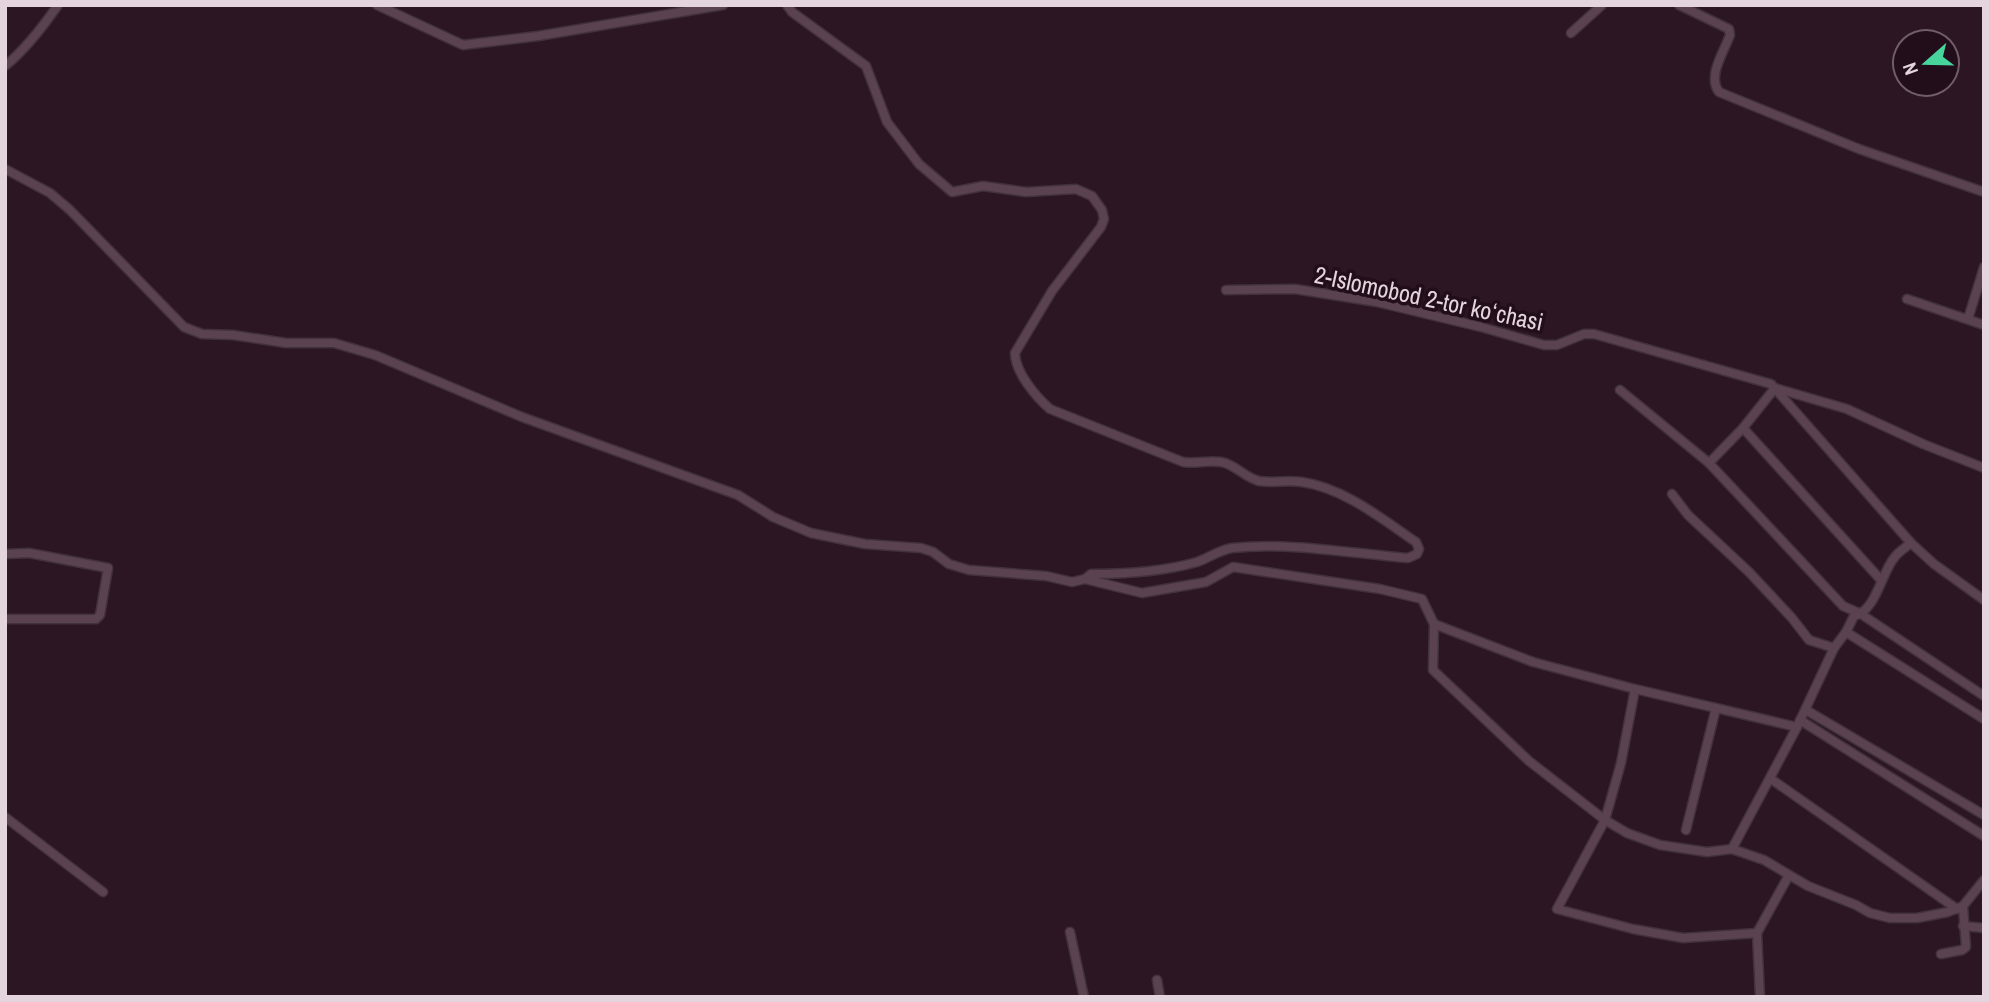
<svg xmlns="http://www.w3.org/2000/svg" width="1989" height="1002" font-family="'Archivo Narrow',sans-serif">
  <rect width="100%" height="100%" fill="#2c1624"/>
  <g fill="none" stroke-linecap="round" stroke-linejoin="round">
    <!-- minor casing -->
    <g stroke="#41313b" stroke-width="11">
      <g id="minor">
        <polyline points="377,5 463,45 538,36 723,5"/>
        <path d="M1679,5L1729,29L1730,35C1724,52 1707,76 1719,92L1859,149L1984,192"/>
        <polyline points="1571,33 1602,5"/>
        <path d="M5,66C26,49 42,28 58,5"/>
        <path d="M5,169L50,193L70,210L184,327L202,334L233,335L286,343H334L375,355L522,417L738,495L773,517L811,533L865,544L921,548L933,552L949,564L969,570L1046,576L1072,582L1085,579L1091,574C1127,574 1162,572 1197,562C1209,558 1219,550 1232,548C1290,542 1349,553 1408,558L1417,554L1419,549L1416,542C1382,519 1344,488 1302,482C1288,480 1273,483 1259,481C1245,478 1235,464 1221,462C1208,460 1196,464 1183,462L1050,409C1036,397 1015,372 1015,353L1052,291L1101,227L1104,219L1102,210L1092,196L1076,189L1026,192L983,186L952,192L919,164L887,122L866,66L792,12L787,5"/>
        <polyline points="1226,290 1295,289 1377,302 1481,327 1544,345 1557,345 1584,334 1594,334 1771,384 1911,543 1934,564 1984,600"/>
        <polyline points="1907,299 1984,325"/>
        <polyline points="1968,319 1984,267"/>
        <polyline points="1620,390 1709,463 1843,606 1861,614 1984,696"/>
        <polyline points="1743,428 1881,580"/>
        <polyline points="1709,463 1743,428 1775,388 1847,409 1923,444 1984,468"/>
        <polyline points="1672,494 1688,515 1749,572 1792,618 1809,640 1834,648"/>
        <polyline points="5,554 29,553 108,568 100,615 96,619 5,619"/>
        <polyline points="1085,579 1142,593 1206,582 1233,567 1380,589 1422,599 1434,624 1433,670 1529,761 1605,820 1627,833 1660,845 1707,852 1732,849 1764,860 1808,886 1856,905 1870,913 1890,918 1917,918 1948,912 1963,906 1984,880"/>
        <polyline points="1434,624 1533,662 1635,689 1621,763 1605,820 1557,909 1633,929 1683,938 1757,933"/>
        <polyline points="1846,632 1984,719"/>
        <polyline points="1635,689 1797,727"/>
        <polyline points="1806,710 1984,815"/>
        <polyline points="1800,720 1984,836"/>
        <polyline points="1771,779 1957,909"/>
        <polyline points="5,817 103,892"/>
        <polyline points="1686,830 1716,708"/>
        <path d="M1732,849L1797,727L1834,648L1846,632L1854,616C1876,611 1881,574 1894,558C1898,552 1905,548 1911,543"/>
        <polyline points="1963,926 1984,928"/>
        <polyline points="1070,932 1084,997"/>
        <polyline points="1941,954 1962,950 1966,947 1963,906"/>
        <polyline points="1157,980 1160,997"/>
        <polyline points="1760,997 1757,933 1789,875"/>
      </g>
    </g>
    <!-- minor -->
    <use href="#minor" stroke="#5b4251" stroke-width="8"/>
  </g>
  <g text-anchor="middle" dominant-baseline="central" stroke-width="7" stroke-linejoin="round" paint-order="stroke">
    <!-- street labels -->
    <g font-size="24" fill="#e4d4dd" stroke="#220d1a">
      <text transform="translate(1429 298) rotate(12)">2-Islomobod 2-tor koʻchasi</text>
    </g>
  </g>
  <!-- border -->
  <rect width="1989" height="1002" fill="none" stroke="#e4d4dd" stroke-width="14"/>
  <!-- north arrow -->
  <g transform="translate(1926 63) rotate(250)"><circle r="33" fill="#220d1a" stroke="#705d68" stroke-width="2"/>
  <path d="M0-5L12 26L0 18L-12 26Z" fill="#48d49d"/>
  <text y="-10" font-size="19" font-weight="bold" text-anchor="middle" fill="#e4d4dd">N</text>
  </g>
</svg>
